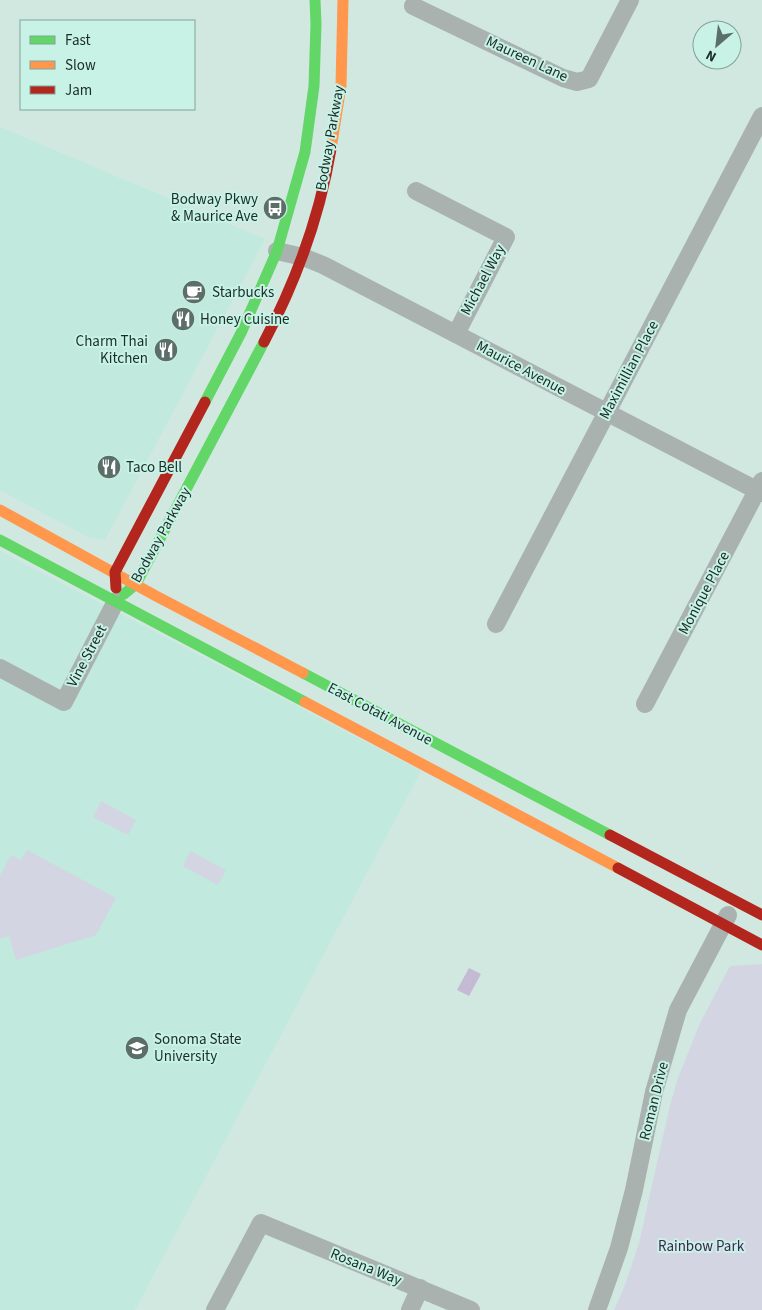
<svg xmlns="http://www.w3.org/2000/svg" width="762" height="1310" font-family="'Source Sans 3',sans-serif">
  <rect width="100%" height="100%" fill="#d1e8e1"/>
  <!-- built -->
  <g fill="#c1e9dd">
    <polygon points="0,127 265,239 105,540 88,537 0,490"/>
    <polygon points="0,551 421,771 135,1310 0,1310"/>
  </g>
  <!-- green -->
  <g fill="#d4d5e2">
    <polygon points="101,801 136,820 128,835 93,817"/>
    <polygon points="27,850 116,898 96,935 16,960 9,936 0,939 0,876 11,855 21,860"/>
    <polygon points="190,851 226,870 218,885 183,866"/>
    <polygon points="762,964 762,1310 614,1310 625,1285 639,1243 670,1105 677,1081 699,1025 730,966"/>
  </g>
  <!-- water -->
  <polygon fill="#c4bad3" points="469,968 481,974 469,996 457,990"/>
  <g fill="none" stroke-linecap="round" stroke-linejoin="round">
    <!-- street -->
    <g stroke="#aab2b0" stroke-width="18">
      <polyline points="413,6 563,78 577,82 589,79 630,0"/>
      <polyline points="416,191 506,237 456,334"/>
      <polyline points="277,251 303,257 323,265 762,493"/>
      <polyline points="496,624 762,116"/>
      <polyline points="0,668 64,702 116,601"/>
      <polyline points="645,704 762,481"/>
      <polyline points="215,1310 261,1223 471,1310"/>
      <polyline points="410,1310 420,1288"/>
      <polyline points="597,1310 619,1248 634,1190 654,1092 678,1010 728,915"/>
    </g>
    <!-- fast -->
    <g stroke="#63d668" stroke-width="11">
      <polyline points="205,402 241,333 277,251 305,152 314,86 316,24 315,0"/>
      <polyline points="0,540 305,702"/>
      <polyline points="124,594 136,584 264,342"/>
      <polyline points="303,673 610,835"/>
    </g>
    <!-- slow -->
    <g stroke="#ff974d" stroke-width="11">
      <polyline points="331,149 341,86 343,0"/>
      <polyline points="0,510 156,596 303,673"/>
      <polyline points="305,702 618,868"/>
    </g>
    <!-- jam -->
    <g stroke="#b3261e" stroke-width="11">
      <path d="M264,342C295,283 320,215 331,149"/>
      <polyline points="116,588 115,572 205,402"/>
      <polyline points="610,835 762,915"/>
      <polyline points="618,868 762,945"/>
    </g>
  </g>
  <!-- icons -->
  <defs>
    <g id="bus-disc" transform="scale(1.25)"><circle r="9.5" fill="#5b6e68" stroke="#c7f2e5"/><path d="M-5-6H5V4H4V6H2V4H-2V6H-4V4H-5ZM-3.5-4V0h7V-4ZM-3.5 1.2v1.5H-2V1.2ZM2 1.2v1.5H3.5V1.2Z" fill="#fff"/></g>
    <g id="cafe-disc" transform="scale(1.25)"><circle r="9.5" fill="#5b6e68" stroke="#c7f2e5"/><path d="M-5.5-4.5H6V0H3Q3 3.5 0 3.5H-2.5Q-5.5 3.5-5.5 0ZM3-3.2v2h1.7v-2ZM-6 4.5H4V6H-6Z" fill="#fff"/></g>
    <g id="restaurant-disc" transform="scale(1.25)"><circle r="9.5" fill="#5b6e68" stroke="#c7f2e5"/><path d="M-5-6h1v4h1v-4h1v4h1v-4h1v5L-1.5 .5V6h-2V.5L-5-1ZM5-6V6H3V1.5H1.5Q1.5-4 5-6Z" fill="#fff"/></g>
    <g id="university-disc" transform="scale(1.25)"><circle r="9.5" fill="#5b6e68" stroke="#c7f2e5"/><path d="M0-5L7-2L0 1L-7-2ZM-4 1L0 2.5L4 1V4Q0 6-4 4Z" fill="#fff"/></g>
  </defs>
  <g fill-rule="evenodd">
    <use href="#bus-disc" x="275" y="208"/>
    <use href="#cafe-disc" x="194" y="292"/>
    <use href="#restaurant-disc" x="183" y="319"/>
    <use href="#restaurant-disc" x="166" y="350"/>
    <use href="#restaurant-disc" x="109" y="467"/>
    <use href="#university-disc" x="137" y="1048"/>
  </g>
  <g text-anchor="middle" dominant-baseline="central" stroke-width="4" stroke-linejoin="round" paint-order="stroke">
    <!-- street labels -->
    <g font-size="15" fill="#1b2c27" stroke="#c7f2e5">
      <text transform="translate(527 59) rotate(25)">Maureen Lane</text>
      <text transform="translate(330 138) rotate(-80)">Bodway Parkway</text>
      <text transform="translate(483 280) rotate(-62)">Michael Way</text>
      <text transform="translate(521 368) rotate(28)">Maurice Avenue</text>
      <text transform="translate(629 370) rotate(-62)">Maximillian Place</text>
      <text transform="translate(161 535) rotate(-61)">Bodway Parkway</text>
      <text transform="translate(704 593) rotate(-62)">Monique Place</text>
      <text transform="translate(87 656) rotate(-62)">Vine Street</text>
      <text transform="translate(380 714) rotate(28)">East Cotati Avenue</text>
      <text transform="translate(654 1101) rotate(-76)">Roman Drive</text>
      <text transform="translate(366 1267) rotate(22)">Rosana Way</text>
    </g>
    <!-- poi labels -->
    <g font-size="15" fill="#1b2c27" stroke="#c7f2e5" text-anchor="start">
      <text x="258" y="199" text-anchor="end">Bodway Pkwy<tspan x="258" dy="17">&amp; Maurice Ave</tspan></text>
      <text x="212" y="292">Starbucks</text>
      <text x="200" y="319">Honey Cuisine</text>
      <text x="148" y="341" text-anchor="end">Charm Thai<tspan x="148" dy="17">Kitchen</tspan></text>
      <text x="126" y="467">Taco Bell</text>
      <text x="154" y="1039">Sonoma State<tspan x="154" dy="17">University</tspan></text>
    </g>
    <!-- park labels -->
    <g font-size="15" fill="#422252" stroke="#c7f2e5">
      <text x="701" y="1246">Rainbow Park</text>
    </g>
  </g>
  <!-- legend -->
  <rect x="20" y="20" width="175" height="90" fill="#c7f2e5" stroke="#82a399"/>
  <rect x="30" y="36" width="25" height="8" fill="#63d668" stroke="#82a399"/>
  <text x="65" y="45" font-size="15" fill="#1b2c27">Fast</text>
  <rect x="30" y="61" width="25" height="8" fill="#ff974d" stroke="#82a399"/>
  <text x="65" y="70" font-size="15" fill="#1b2c27">Slow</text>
  <rect x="30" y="86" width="25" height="8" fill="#b3261e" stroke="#82a399"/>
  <text x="65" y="95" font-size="15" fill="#1b2c27">Jam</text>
  <!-- north arrow -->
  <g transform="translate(717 45) rotate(208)"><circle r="24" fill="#c7f2e5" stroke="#82a399"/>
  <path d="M0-4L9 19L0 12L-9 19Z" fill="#5b6e68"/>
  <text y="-8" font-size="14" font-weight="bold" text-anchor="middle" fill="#1b2c27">N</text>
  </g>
</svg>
